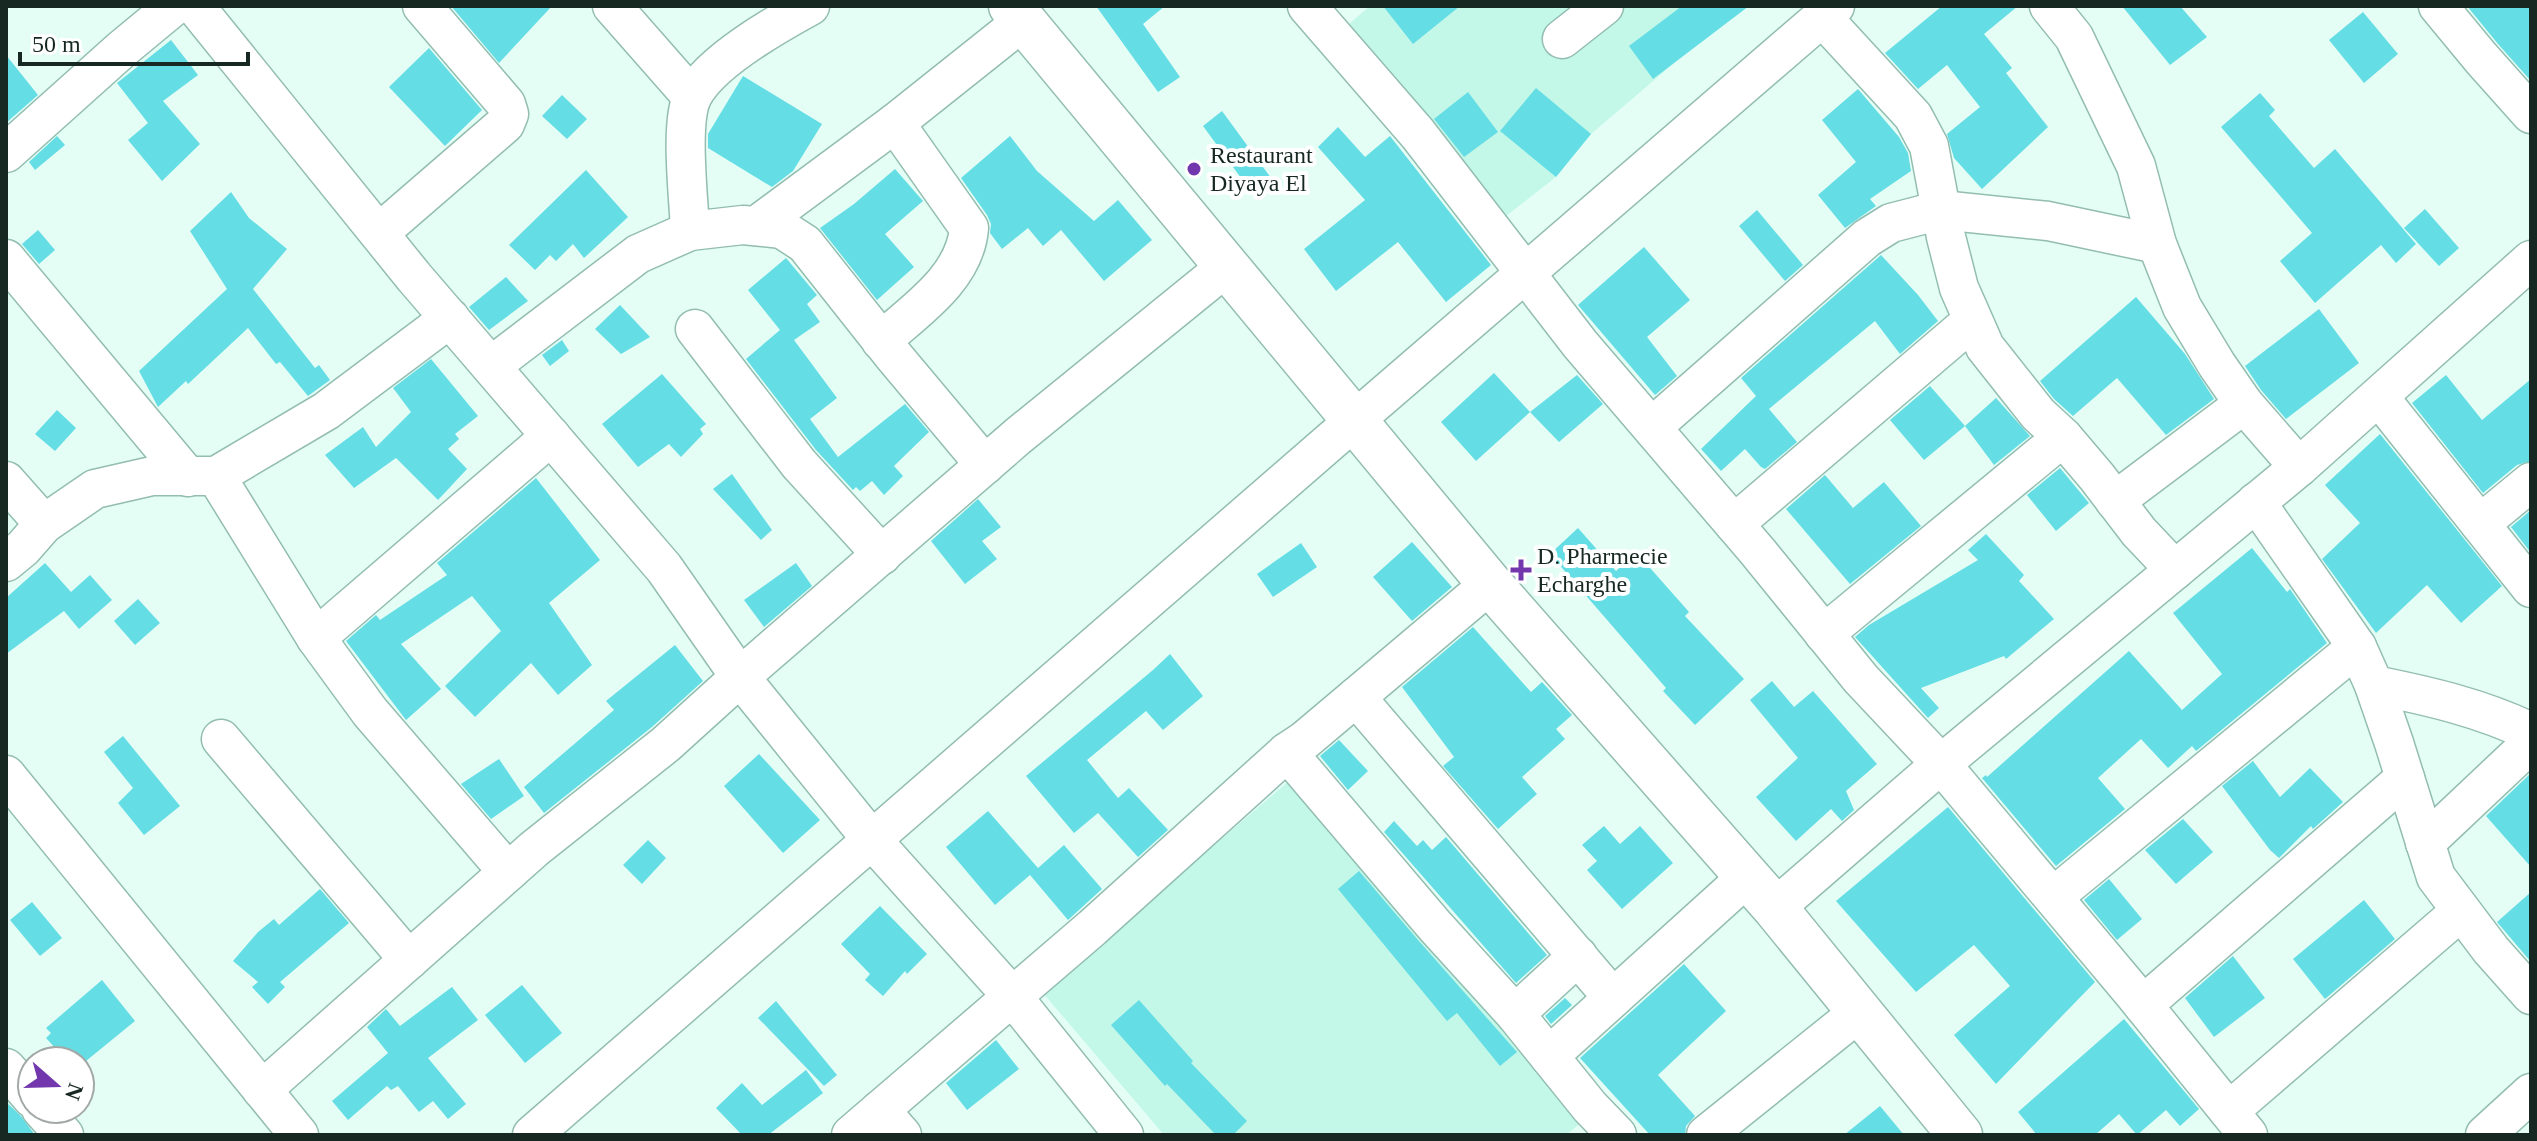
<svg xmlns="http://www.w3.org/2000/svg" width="2537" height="1141" font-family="Georgia,serif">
  <rect width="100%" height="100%" fill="#e4fef6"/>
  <!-- built -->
  <g fill="#c3f8e9">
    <polygon points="1370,6 1741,6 1591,134 1556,177 1497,223 1336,35"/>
    <polygon points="1290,780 1582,1122 1566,1135 1164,1135 1043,993"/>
  </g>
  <!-- building -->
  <g fill="#64dde5">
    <polygon points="451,6 552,6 499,63"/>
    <polygon points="1096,6 1165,6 1143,24 1180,77 1158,92"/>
    <polygon points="1383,6 1460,6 1413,44"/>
    <polygon points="1682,6 1749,6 1653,79 1629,46"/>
    <polygon points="1942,6 2018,6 1984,34 2012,68 2006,73 2048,127 1982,189 1954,158 1947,134 1980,107 1947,65 1918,89 1885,53"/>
    <polygon points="2122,6 2180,6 2207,37 2170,65"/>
    <polygon points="2467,6 2531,6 2531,81 2498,44"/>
    <polygon points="2363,12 2398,54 2364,83 2329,40"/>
    <polygon points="171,40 198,75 163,101 200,144 162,181 128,140 148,123 117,83"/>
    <polygon points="429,48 482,110 445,146 389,87"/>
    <polygon points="6,55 38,95 6,123"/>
    <polygon points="743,76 822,124 793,171 772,187 708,148 708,134"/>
    <polygon points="1536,88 1591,134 1556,177 1500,131"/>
    <polygon points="1858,89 1899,137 1908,153 1911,171 1870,199 1876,206 1845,228 1818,195 1856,162 1822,120"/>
    <polygon points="1468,92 1498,132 1464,157 1434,119"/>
    <polygon points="2260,93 2275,110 2269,116 2314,168 2335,149 2416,244 2396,263 2381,245 2315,303 2280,261 2312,233 2221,127"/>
    <polygon points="562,95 587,119 567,139 542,116"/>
    <polygon points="1222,111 1271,178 1252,193 1203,126"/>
    <polygon points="1338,127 1365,157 1390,136 1491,265 1446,302 1398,242 1336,291 1304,249 1365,200 1318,147"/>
    <polygon points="57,136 65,145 35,170 29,162"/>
    <polygon points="1010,136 1037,171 1094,221 1118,200 1152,240 1104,281 1061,230 1043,246 1028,228 1002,249 990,233 991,224 987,215 961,178"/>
    <polygon points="895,169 923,201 885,234 914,267 877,300 820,228 854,204"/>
    <polygon points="586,170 628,217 584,258 573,244 556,261 550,255 535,270 509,245"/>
    <polygon points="231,192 249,218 287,249 253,289 315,368 319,365 330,380 308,396 280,362 276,364 248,328 188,384 186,381 158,407 139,371 227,289 190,231"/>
    <polygon points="2425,209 2459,248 2439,266 2404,228"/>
    <polygon points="1757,210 1803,265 1785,281 1739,226"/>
    <polygon points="38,230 55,250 39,264 22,244"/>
    <polygon points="1644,247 1690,300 1647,337 1677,376 1655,395 1578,305"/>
    <polygon points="1881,255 1918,295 1938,321 1900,354 1875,321 1769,409 1797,442 1765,469 1761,467 1745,449 1721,471 1701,449 1756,396 1741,378"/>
    <polygon points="786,258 817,295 807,304 820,322 794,340 837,398 810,419 838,457 905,404 929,432 894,466 903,476 884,495 872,481 860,491 856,487 853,490 816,450 746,359 780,330 748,290"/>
    <polygon points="506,277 528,301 489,330 469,307"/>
    <polygon points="2136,297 2185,354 2214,399 2166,435 2117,378 2073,416 2054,399 2040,381"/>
    <polygon points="620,305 650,337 621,354 595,329"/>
    <polygon points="2319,309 2359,363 2286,419 2261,390 2245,366"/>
    <polygon points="562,340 569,351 550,366 542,355"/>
    <polygon points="431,359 478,416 455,434 459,439 448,449 467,469 438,500 396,458 354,488 325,455 363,427 376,447 411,412 393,388"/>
    <polygon points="1494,373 1530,412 1476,461 1441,422"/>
    <polygon points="662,374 706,424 700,429 703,434 681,457 669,444 638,467 602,424"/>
    <polygon points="1577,375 1603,404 1559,442 1530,412"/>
    <polygon points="2446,375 2482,420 2531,379 2531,461 2517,465 2483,493 2412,403"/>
    <polygon points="1930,386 1965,426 1924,460 1890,420"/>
    <polygon points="1996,398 2030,436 1994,465 1965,426"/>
    <polygon points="57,410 76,428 55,451 35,434"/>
    <polygon points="2380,434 2502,586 2461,623 2427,585 2376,633 2322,559 2360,523 2325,485"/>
    <polygon points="2060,468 2089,503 2056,531 2027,495"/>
    <polygon points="732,474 772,530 761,540 713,489"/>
    <polygon points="1825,475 1853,508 1884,482 1921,526 1850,584 1786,509"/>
    <polygon points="536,478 600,560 549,603 592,665 558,695 531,663 475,717 445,686 501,631 472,596 401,644 441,689 406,720 346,641 376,615 380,620 447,575 437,563"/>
    <polygon points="978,499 1001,527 982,541 997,559 965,584 931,541"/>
    <polygon points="2531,510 2531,553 2511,527"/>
    <polygon points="1578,528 1616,571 1636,552 1689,612 1685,616 1744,679 1695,725 1663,691 1666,688 1550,554"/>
    <polygon points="1986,534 2024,575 2019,581 2054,619 2006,659 2004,656 1921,688 1939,708 1928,718 1855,637 1869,625 1978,560 1968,550"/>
    <polygon points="1412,542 1452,587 1412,621 1373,577"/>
    <polygon points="1301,543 1317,567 1273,597 1257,574"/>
    <polygon points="2252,548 2287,592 2290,589 2327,643 2196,751 2192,746 2168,768 2141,739 2098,778 2125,809 2056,866 1982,778 1986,775 1987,777 2129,651 2182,710 2222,674 2173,613"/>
    <polygon points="45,563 71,592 90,575 112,600 79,629 64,611 6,654 6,598"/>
    <polygon points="796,563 812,586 764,627 744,600"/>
    <polygon points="138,599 160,623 135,645 114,621"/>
    <polygon points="1473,627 1531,692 1542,682 1572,715 1556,729 1565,739 1522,777 1537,794 1498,829 1443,766 1454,757 1402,687"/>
    <polygon points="675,645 703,681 652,727 544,813 524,787 614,710 606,701"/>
    <polygon points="1170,654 1203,696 1163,730 1146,711 1087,760 1118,798 1129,788 1168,830 1138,857 1098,813 1074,833 1026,776 1153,670"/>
    <polygon points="1772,681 1794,707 1813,691 1877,764 1846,791 1854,810 1842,821 1831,809 1796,841 1756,797 1798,758 1750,700"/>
    <polygon points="123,736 180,806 144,835 118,803 133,788 104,752"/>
    <polygon points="1339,740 1368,771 1348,790 1320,756"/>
    <polygon points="759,754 820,820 783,853 724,786"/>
    <polygon points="499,759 524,796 491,819 461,784"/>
    <polygon points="2253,761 2280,797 2310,768 2343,802 2313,829 2311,826 2279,858 2270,850 2222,786"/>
    <polygon points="2531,773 2531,867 2486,816"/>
    <polygon points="1948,807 2095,982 1996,1084 1954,1035 2010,986 1990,963 1974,945 1916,992 1836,901"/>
    <polygon points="988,811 1038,868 1064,845 1102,889 1068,920 1030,875 995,905 946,847"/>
    <polygon points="2183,819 2213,852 2176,884 2145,850"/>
    <polygon points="1394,821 1417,846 1423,840 1432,850 1446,837 1547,955 1516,983 1384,832"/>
    <polygon points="1604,826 1620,844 1640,826 1673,863 1622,909 1587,870 1597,861 1582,845"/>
    <polygon points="648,840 666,858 642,884 623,865"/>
    <polygon points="1359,871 1418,940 1517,1052 1500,1066 1457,1013 1447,1021 1338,889"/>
    <polygon points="2109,879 2142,919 2117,940 2084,900"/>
    <polygon points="320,889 349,923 280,982 285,987 268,1004 252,987 258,982 233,961 258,932 274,919 279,925"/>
    <polygon points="2531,892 2531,962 2497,922"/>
    <polygon points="2364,900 2395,939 2325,999 2293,959"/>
    <polygon points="32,902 62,938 40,956 10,920"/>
    <polygon points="880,906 927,954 907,974 905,971 883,996 865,980 870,974 841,944"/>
    <polygon points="2233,956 2265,998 2214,1037 2185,998"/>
    <polygon points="1684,964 1726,1011 1658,1075 1695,1116 1686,1126 1685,1135 1650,1135 1580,1058"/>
    <polygon points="102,980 135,1021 86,1061 67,1061 46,1038 51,1033 46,1028"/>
    <polygon points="522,985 562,1033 525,1063 485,1015"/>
    <polygon points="452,987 478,1020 428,1058 466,1104 448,1119 433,1101 419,1112 398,1086 391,1090 387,1086 348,1120 332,1101 388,1053 367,1027 386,1009 400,1026"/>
    <polygon points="1565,998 1572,1005 1551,1024 1545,1016"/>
    <polygon points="1139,1000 1193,1061 1191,1063 1247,1121 1233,1135 1216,1135 1167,1084 1165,1086 1111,1025"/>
    <polygon points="776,1001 837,1075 824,1086 758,1018"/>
    <polygon points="2124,1019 2199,1109 2180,1126 2166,1110 2137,1135 2119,1114 2095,1135 2037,1135 2018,1112"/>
    <polygon points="996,1040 1019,1069 967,1110 946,1083"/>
    <polygon points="806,1070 823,1093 768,1135 742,1135 716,1108 742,1083 762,1105"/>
    <polygon points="6,1102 21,1116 35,1135 6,1135"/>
    <polygon points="1880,1106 1904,1135 1844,1135"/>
  </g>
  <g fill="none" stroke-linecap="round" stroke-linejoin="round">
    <!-- minor casing -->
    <g stroke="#93bdb1" stroke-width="41">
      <g id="minor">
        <polyline points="195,6 414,277 664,568 740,677 872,840 1012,996 1124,1135"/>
        <polyline points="612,6 692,97"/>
        <polyline points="1307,6 1418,134 1580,344 1758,552 1861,679 1941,764 2134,994 2248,1135"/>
        <polyline points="2049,6 2074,37 2136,166 2157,244 2182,307 2217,365 2244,404 2299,467"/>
        <polyline points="2438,6 2481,58 2531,114"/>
        <polyline points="1822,17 1913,116 1929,146 1946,237 1959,288 1985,347 2038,414 2063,437 2097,477 2139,532 2175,570"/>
        <polyline points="1562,39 1604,6"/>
        <polyline points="6,153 122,49 174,6"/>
        <polyline points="756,226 895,123 1023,21"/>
        <path d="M690,231C689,200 679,121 693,95C712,61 775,25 810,6"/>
        <polyline points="379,233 505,124 509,114 506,104 422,6"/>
        <polyline points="6,259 188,477"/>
        <polyline points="695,329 799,464 882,555"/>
        <path d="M881,341C916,310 965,278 969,228L895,123"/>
        <polyline points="491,366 638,254 690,231 743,225 782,229 805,244 892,354 985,465"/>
        <polyline points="2379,397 2531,588"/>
        <polyline points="1652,427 1867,238 1891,223 1941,210 2048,221 2157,244"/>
        <polyline points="216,476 316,638 370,712 508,872"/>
        <polyline points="6,481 44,524"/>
        <polyline points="2115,501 2244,404"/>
        <polyline points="2256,502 2357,647 2374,685 2394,743 2436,877 2491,950 2531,995"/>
        <polyline points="1734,524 1972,321"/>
        <polyline points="2480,524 2531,482"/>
        <polyline points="6,562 23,548 44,524 95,489 152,476 216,476 326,411 450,318"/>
        <polyline points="1824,634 2063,437"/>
        <polyline points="316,638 551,436"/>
        <path d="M2374,685C2429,696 2481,708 2531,732"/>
        <polyline points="1356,697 1613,998"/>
        <polyline points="221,739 409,960"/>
        <polyline points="1287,752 1435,926 1515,1014 1590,1107 1617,1135"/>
        <polyline points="6,775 299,1135"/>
        <polyline points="2425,843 2531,743"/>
        <polyline points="2053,897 2357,647"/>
        <polyline points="1775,908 1941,764 2299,467 2531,260"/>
        <polyline points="2143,1005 2405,778"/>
        <polyline points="1515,1014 1578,956"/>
        <polyline points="1549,1056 1747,877"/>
        <polyline points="6,1068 32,1098"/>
        <polyline points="262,1090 534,849 666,744 740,677 1018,436 1226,267"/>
        <polyline points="41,1109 64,1135"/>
        <polyline points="880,1110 902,1135"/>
        <polyline points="2229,1111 2461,911"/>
        <polyline points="532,1135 1355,420 1835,6"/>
        <polyline points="851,1135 1092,928 1287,752 1305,740 1490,584"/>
        <polyline points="1706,1135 1858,1013"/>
        <polyline points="2485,1135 2531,1093"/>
      </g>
    </g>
    <!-- major casing -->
    <g stroke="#93bdb1" stroke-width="47">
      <polyline id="major" points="1011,6 1490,584 1775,908 1960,1135"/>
    </g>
    <!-- minor -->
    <use href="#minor" stroke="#fff" stroke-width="38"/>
    <!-- major -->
    <use href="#major" stroke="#fff" stroke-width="44"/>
  </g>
  <!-- markers -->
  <g fill="#7237ad" stroke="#fff" stroke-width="3">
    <circle cx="1194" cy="169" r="8"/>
    <path d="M1517 558h8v8h8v8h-8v8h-8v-8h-8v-8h8z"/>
  </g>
  <g text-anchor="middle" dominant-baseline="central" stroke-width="8" stroke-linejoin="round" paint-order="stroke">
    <!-- poi labels -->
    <g font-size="24" fill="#172823" stroke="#fff" text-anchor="start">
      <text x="1210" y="155">Restaurant<tspan x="1210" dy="28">Diyaya El</tspan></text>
      <text x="1537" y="556">D. Pharmecie<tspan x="1537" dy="28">Echarghe</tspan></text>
    </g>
  </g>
  <!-- border -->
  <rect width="2537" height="1141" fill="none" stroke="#172823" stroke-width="16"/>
  <!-- north arrow -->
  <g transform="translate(56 1085) rotate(110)"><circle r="38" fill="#ffffff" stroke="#a2a9a7" stroke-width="2"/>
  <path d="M0-6L14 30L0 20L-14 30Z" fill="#7237ad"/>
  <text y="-12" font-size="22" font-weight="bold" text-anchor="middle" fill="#172823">N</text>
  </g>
  <!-- scale -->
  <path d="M20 52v12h228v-12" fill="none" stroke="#172823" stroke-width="4"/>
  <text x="32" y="52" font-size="24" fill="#172823" stroke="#ffffff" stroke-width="6" paint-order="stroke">50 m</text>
</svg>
